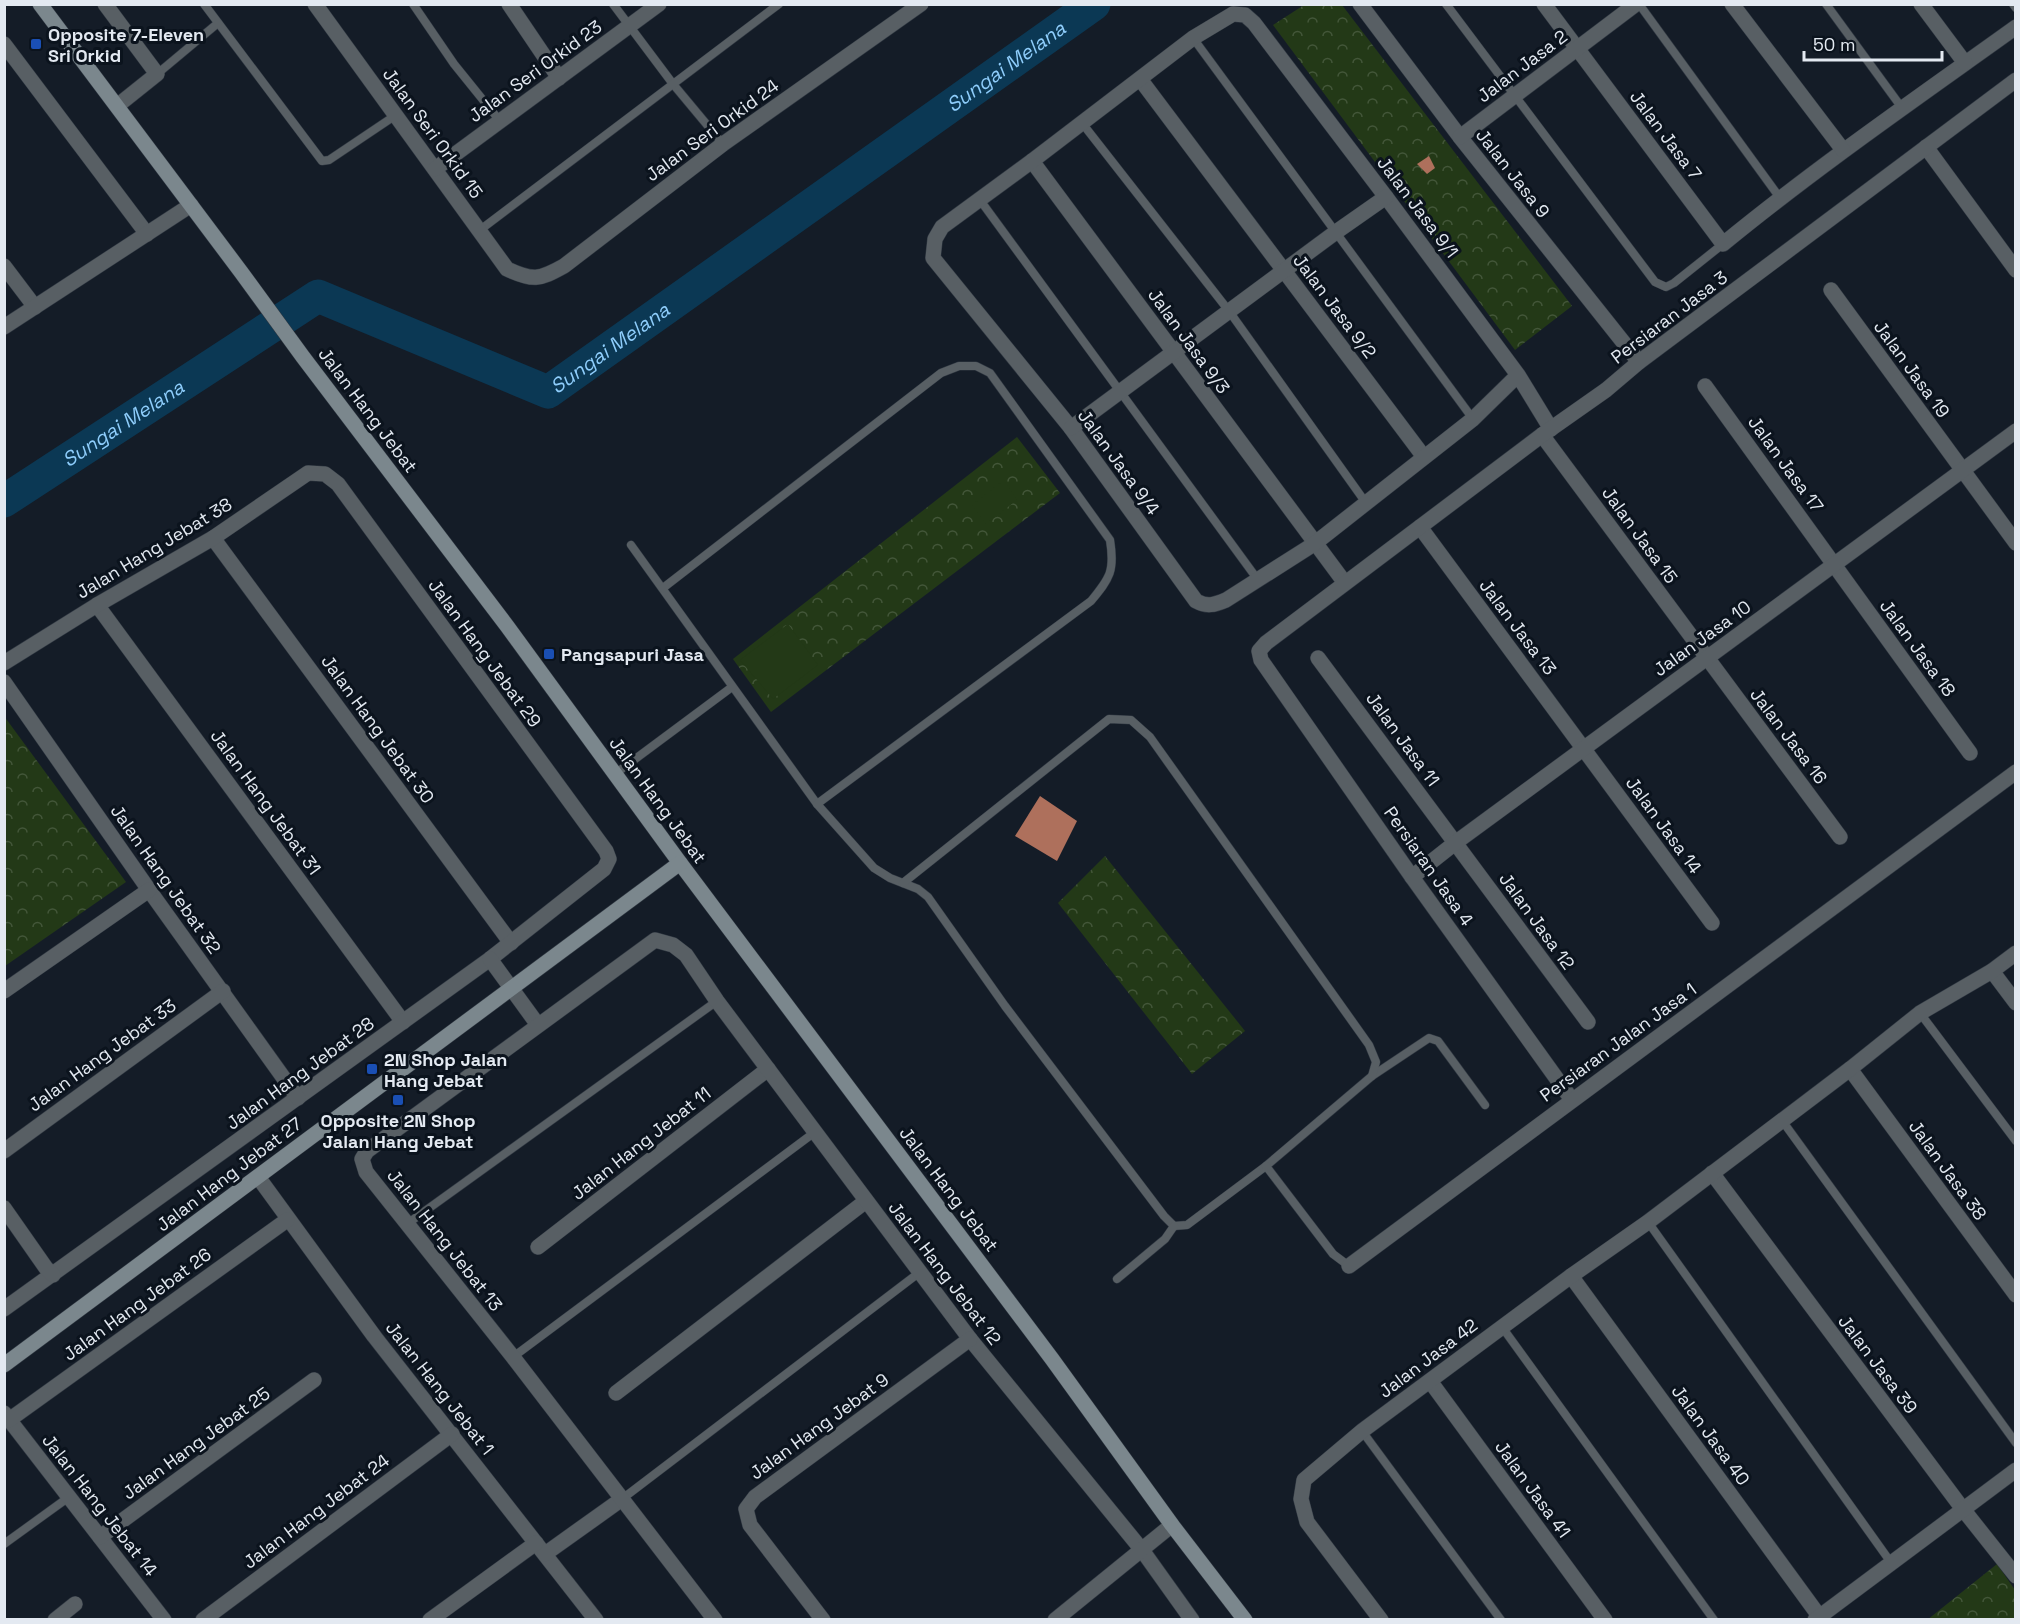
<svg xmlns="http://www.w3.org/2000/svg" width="2020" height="1624" font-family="'Space Grotesk',sans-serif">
  <defs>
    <pattern id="park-crowns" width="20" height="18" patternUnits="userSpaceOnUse" patternTransform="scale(1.5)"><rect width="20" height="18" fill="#233917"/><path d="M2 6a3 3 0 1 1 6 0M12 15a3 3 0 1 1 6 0" fill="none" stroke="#435639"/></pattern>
  </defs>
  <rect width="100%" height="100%" fill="#141c27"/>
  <!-- park -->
  <g fill="url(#park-crowns)">
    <polygon points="1304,5 1342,5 1572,306 1515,350 1273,25"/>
    <polygon points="1017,437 1060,493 771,712 733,659"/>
    <polygon points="4,716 126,882 5,966 4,966"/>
    <polygon points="1105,856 1245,1031 1192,1074 1058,903"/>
    <polygon points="1997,1564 2015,1590 2015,1619 1927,1620"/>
  </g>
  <!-- pitch -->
  <g fill="#233917">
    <polygon points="1004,480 1017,500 986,524 972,505"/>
    <polygon points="788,624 818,665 773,699 740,660"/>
  </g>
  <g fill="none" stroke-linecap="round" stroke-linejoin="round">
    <!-- river -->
    <path stroke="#0b3854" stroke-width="33" id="s1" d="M4,501L318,296L548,392L1094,4"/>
  </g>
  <!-- building -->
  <g fill="#ae705c">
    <polygon points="1429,156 1435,168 1427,174 1417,164"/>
    <polygon points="1040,796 1077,821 1057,861 1015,836"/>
  </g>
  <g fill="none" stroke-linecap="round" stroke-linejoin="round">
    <!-- lane casing -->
    <g stroke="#313943" stroke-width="9">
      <g id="lane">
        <polyline points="204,4 322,161 329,160 396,115"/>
        <polyline points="413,4 454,64 500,121"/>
        <polyline points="613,4 673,84 723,144"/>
        <polyline points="1446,4 1655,282 1666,287 1674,283 1723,244"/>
        <polyline points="1639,4 1780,198"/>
        <polyline points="1826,4 1902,108"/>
        <polyline points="2013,4 2016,8"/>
        <polyline points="1193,38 1473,419"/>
        <polyline points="157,74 218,23"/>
        <polyline points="1082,123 1229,311 1366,503"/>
        <polyline points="980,200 1258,580"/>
        <polyline points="480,230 779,4"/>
        <polyline points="631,545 817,804 874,868 890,878 918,889 928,897 1005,1006 1164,1216 1174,1226 1187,1225 1266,1166 1372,1076 1429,1038 1438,1041 1485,1105"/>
        <path d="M663,588L941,373L959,366H976L990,373L1110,540C1115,571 1110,578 1091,601L817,804"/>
        <polyline points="615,774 732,687"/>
        <polyline points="903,883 1109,719 1131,720 1150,737 1369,1045 1376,1062 1372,1076"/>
        <polyline points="1920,1013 2016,1141"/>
        <polyline points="1781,1119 2016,1443"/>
        <polyline points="1266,1166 1333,1254 1349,1266"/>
        <polyline points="1648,1222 1892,1564"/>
        <polyline points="407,1224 717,1001"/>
        <polyline points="1117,1279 1165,1239 1174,1226"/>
        <polyline points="1502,1327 1714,1620"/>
        <polyline points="513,1357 815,1132"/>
        <polyline points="1362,1431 1501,1620"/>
        <polyline points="622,1499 920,1272"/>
        <polyline points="4,1544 69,1497"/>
      </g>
    </g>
    <!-- street casing -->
    <g stroke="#313943" stroke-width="16">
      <g id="street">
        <polyline points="105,4 157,74 117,106"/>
        <path d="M315,4L507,269C533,281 539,280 564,266L723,144L921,4"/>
        <polyline points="509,4 559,78"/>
        <polyline points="1360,4 1460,137 1639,362"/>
        <path d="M1544,4L1723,244C1817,167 1917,98 2016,27"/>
        <polyline points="1732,4 1843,150"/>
        <polyline points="1921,4 1965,63"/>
        <polyline points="4,44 147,234"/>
        <polyline points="1140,79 1424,457"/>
        <polyline points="1460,137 1636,4"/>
        <polyline points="1926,147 2016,270"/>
        <polyline points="1032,161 1345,583"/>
        <polyline points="435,169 659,4"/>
        <polyline points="4,266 35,307"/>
        <polyline points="1831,290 2016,543"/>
        <polyline points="4,327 191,205"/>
        <path d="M1518,375L1473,419L1314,544L1226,600C1214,605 1207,607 1196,601L1071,428L933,258L935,239L942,227L1032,161L1193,38L1233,14L1245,15L1254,23L1386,197L1518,375L1551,429"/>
        <polyline points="1705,386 1970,753"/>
        <polyline points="1071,428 1336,232 1386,197"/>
        <polyline points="1542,435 1840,837"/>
        <polyline points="1420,527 1712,923"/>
        <polyline points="213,538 511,943"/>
        <polyline points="97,605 403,1022"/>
        <polyline points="1318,658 1588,1022"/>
        <polyline points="4,663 97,605 213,538 308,473 325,474 338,484 606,851 609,859 604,869 490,959 4,1309"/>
        <polyline points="4,682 149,890 298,1098"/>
        <polyline points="1412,877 1455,843 2016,431"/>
        <polyline points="490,959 538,1025"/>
        <polyline points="1992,971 2016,1003"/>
        <polyline points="4,991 149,890"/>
        <polyline points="1850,1069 2016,1295"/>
        <polyline points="1572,1100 1412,877 1261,660 1259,651 1266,643 1542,435 1606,390 1639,362 2016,80"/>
        <polyline points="4,1151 223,991"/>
        <polyline points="1712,1173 1962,1508 2016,1576"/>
        <polyline points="258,1177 374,1336 596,1620"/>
        <polyline points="4,1208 46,1268 53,1275"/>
        <polyline points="538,1247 768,1069"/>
        <polyline points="1349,1266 2016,772"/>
        <polyline points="1571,1276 1822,1620"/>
        <polyline points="1430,1381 1605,1620"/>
        <polyline points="616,1393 866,1201"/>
        <polyline points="4,1413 164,1620"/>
        <polyline points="9,1420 287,1220"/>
        <polyline points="100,1537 314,1380"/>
        <polyline points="545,1554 622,1499"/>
        <polyline points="55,1620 75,1604"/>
        <polyline points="203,1620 452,1434"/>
        <polyline points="430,1620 536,1543"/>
        <polyline points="715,1620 513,1357 366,1172 362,1159 367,1151 655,940 673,945 686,955 717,1001 970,1339 1142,1550 1192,1620"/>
        <polyline points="823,1620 750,1525 746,1509 755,1497 970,1339"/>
        <polyline points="1055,1620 1172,1525"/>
        <polyline points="1381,1620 1307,1522 1301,1499 1304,1480 1362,1431 1571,1276 1648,1222 1850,1069 1920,1013 1992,971 2016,953"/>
        <polyline points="1815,1620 2016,1470"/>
      </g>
    </g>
    <!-- secondary casing -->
    <g stroke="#313943" stroke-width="16">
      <g id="secondary">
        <polyline points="40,4 241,272 303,357 507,626 680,863 1052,1359 1172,1525 1245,1620"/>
        <polyline points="4,1365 680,863"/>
      </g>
    </g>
    <!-- lane -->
    <use href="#lane" stroke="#585f64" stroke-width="8"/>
    <!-- street -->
    <use href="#street" stroke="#585f64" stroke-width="15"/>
    <!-- secondary -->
    <use href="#secondary" stroke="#7b878d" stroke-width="15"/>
  </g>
  <!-- markers -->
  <g fill="#1a4fb4" stroke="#0b131d" stroke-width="2">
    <rect x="30" y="38" width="12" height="12" rx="3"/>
    <rect x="543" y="648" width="12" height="12" rx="3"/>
    <rect x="366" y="1063" width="12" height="12" rx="3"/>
    <rect x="392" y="1094" width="12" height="12" rx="3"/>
  </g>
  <g text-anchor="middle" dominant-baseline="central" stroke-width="6" stroke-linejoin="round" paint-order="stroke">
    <!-- poi labels -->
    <g font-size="18" font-weight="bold" fill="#e3e9f1" stroke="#0b131d" text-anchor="start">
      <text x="48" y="34">Opposite 7-Eleven<tspan x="48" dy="21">Sri Orkid</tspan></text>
      <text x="561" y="654">Pangsapuri Jasa</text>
      <text x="384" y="1059">2N Shop Jalan<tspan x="384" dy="21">Hang Jebat</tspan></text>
      <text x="398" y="1120" text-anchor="middle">Opposite 2N Shop<tspan x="398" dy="21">Jalan Hang Jebat</tspan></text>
    </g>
    <!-- street labels -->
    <g font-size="18" fill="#e3e9f1" stroke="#0b131d">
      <text transform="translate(1522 66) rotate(-37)">Jalan Jasa 2</text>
      <text transform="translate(535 71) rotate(-36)">Jalan Seri Orkid 23</text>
      <text transform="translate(712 130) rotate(-36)">Jalan Seri Orkid 24</text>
      <text transform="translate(433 133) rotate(54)">Jalan Seri Orkid 15</text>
      <text transform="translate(1666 135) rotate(53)">Jalan Jasa 7</text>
      <text transform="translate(1513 173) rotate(52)">Jalan Jasa 9</text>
      <text transform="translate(1418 207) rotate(53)">Jalan Jasa 9/1</text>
      <text transform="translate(1335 306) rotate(53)">Jalan Jasa 9/2</text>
      <text transform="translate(1669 317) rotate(-37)">Persiaran Jasa 3</text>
      <text transform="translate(1189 341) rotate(54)">Jalan Jasa 9/3</text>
      <text transform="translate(1912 369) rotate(54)">Jalan Jasa 19</text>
      <text transform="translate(368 410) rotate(53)">Jalan Hang Jebat</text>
      <text transform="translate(1119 462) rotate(54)">Jalan Jasa 9/4</text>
      <text transform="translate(1786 464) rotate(54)">Jalan Jasa 17</text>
      <text transform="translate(1640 535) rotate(54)">Jalan Jasa 15</text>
      <text transform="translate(154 548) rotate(-31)">Jalan Hang Jebat 38</text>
      <text transform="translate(1518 627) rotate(53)">Jalan Jasa 13</text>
      <text transform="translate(1702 638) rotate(-36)">Jalan Jasa 10</text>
      <text transform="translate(1918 648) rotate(54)">Jalan Jasa 18</text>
      <text transform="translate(485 653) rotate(54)">Jalan Hang Jebat 29</text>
      <text transform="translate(378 729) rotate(54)">Jalan Hang Jebat 30</text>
      <text transform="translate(1789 736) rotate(53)">Jalan Jasa 16</text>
      <text transform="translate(1403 739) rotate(54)">Jalan Jasa 11</text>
      <text transform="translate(658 800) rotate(54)">Jalan Hang Jebat</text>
      <text transform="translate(266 802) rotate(54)">Jalan Hang Jebat 31</text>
      <text transform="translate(1664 825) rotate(54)">Jalan Jasa 14</text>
      <text transform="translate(1429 866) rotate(55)">Persiaran Jasa 4</text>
      <text transform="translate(166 879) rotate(55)">Jalan Hang Jebat 32</text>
      <text transform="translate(1537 921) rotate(54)">Jalan Jasa 12</text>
      <text transform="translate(1618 1042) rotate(-36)">Persiaran Jalan Jasa 1</text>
      <text transform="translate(102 1055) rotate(-36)">Jalan Hang Jebat 33</text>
      <text transform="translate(300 1073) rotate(-36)">Jalan Hang Jebat 28</text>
      <text transform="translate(641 1143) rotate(-38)">Jalan Hang Jebat 11</text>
      <text transform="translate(1948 1170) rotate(54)">Jalan Jasa 38</text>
      <text transform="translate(229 1174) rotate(-37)">Jalan Hang Jebat 27</text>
      <text transform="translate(949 1189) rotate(53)">Jalan Hang Jebat</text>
      <text transform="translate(445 1240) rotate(52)">Jalan Hang Jebat 13</text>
      <text transform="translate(945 1273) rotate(53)">Jalan Hang Jebat 12</text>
      <text transform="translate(137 1304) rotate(-36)">Jalan Hang Jebat 26</text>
      <text transform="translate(1428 1358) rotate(-37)">Jalan Jasa 42</text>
      <text transform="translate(1878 1364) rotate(53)">Jalan Jasa 39</text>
      <text transform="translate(440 1388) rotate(52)">Jalan Hang Jebat 1</text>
      <text transform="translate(819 1426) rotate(-36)">Jalan Hang Jebat 9</text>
      <text transform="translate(1711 1435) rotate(54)">Jalan Jasa 40</text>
      <text transform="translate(196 1443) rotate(-36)">Jalan Hang Jebat 25</text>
      <text transform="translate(1533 1489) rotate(54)">Jalan Jasa 41</text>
      <text transform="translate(100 1505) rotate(52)">Jalan Hang Jebat 14</text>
      <text transform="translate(316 1511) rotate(-37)">Jalan Hang Jebat 24</text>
    </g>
    <!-- water labels -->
    <g font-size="20" font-style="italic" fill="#8ecdfb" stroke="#0b131d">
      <text stroke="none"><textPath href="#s1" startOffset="1186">Sungai Melana</textPath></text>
      <text stroke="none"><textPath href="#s1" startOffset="700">Sungai Melana</textPath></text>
      <text stroke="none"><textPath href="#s1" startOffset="142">Sungai Melana</textPath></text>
    </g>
  </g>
  <!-- border -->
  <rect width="2020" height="1624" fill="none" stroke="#e3e9f1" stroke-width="12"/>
  <!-- scale -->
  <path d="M1804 51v9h138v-9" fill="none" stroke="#e3e9f1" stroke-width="3"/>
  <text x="1813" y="51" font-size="18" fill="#e3e9f1" stroke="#0b131d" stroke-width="4.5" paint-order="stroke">50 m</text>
</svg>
